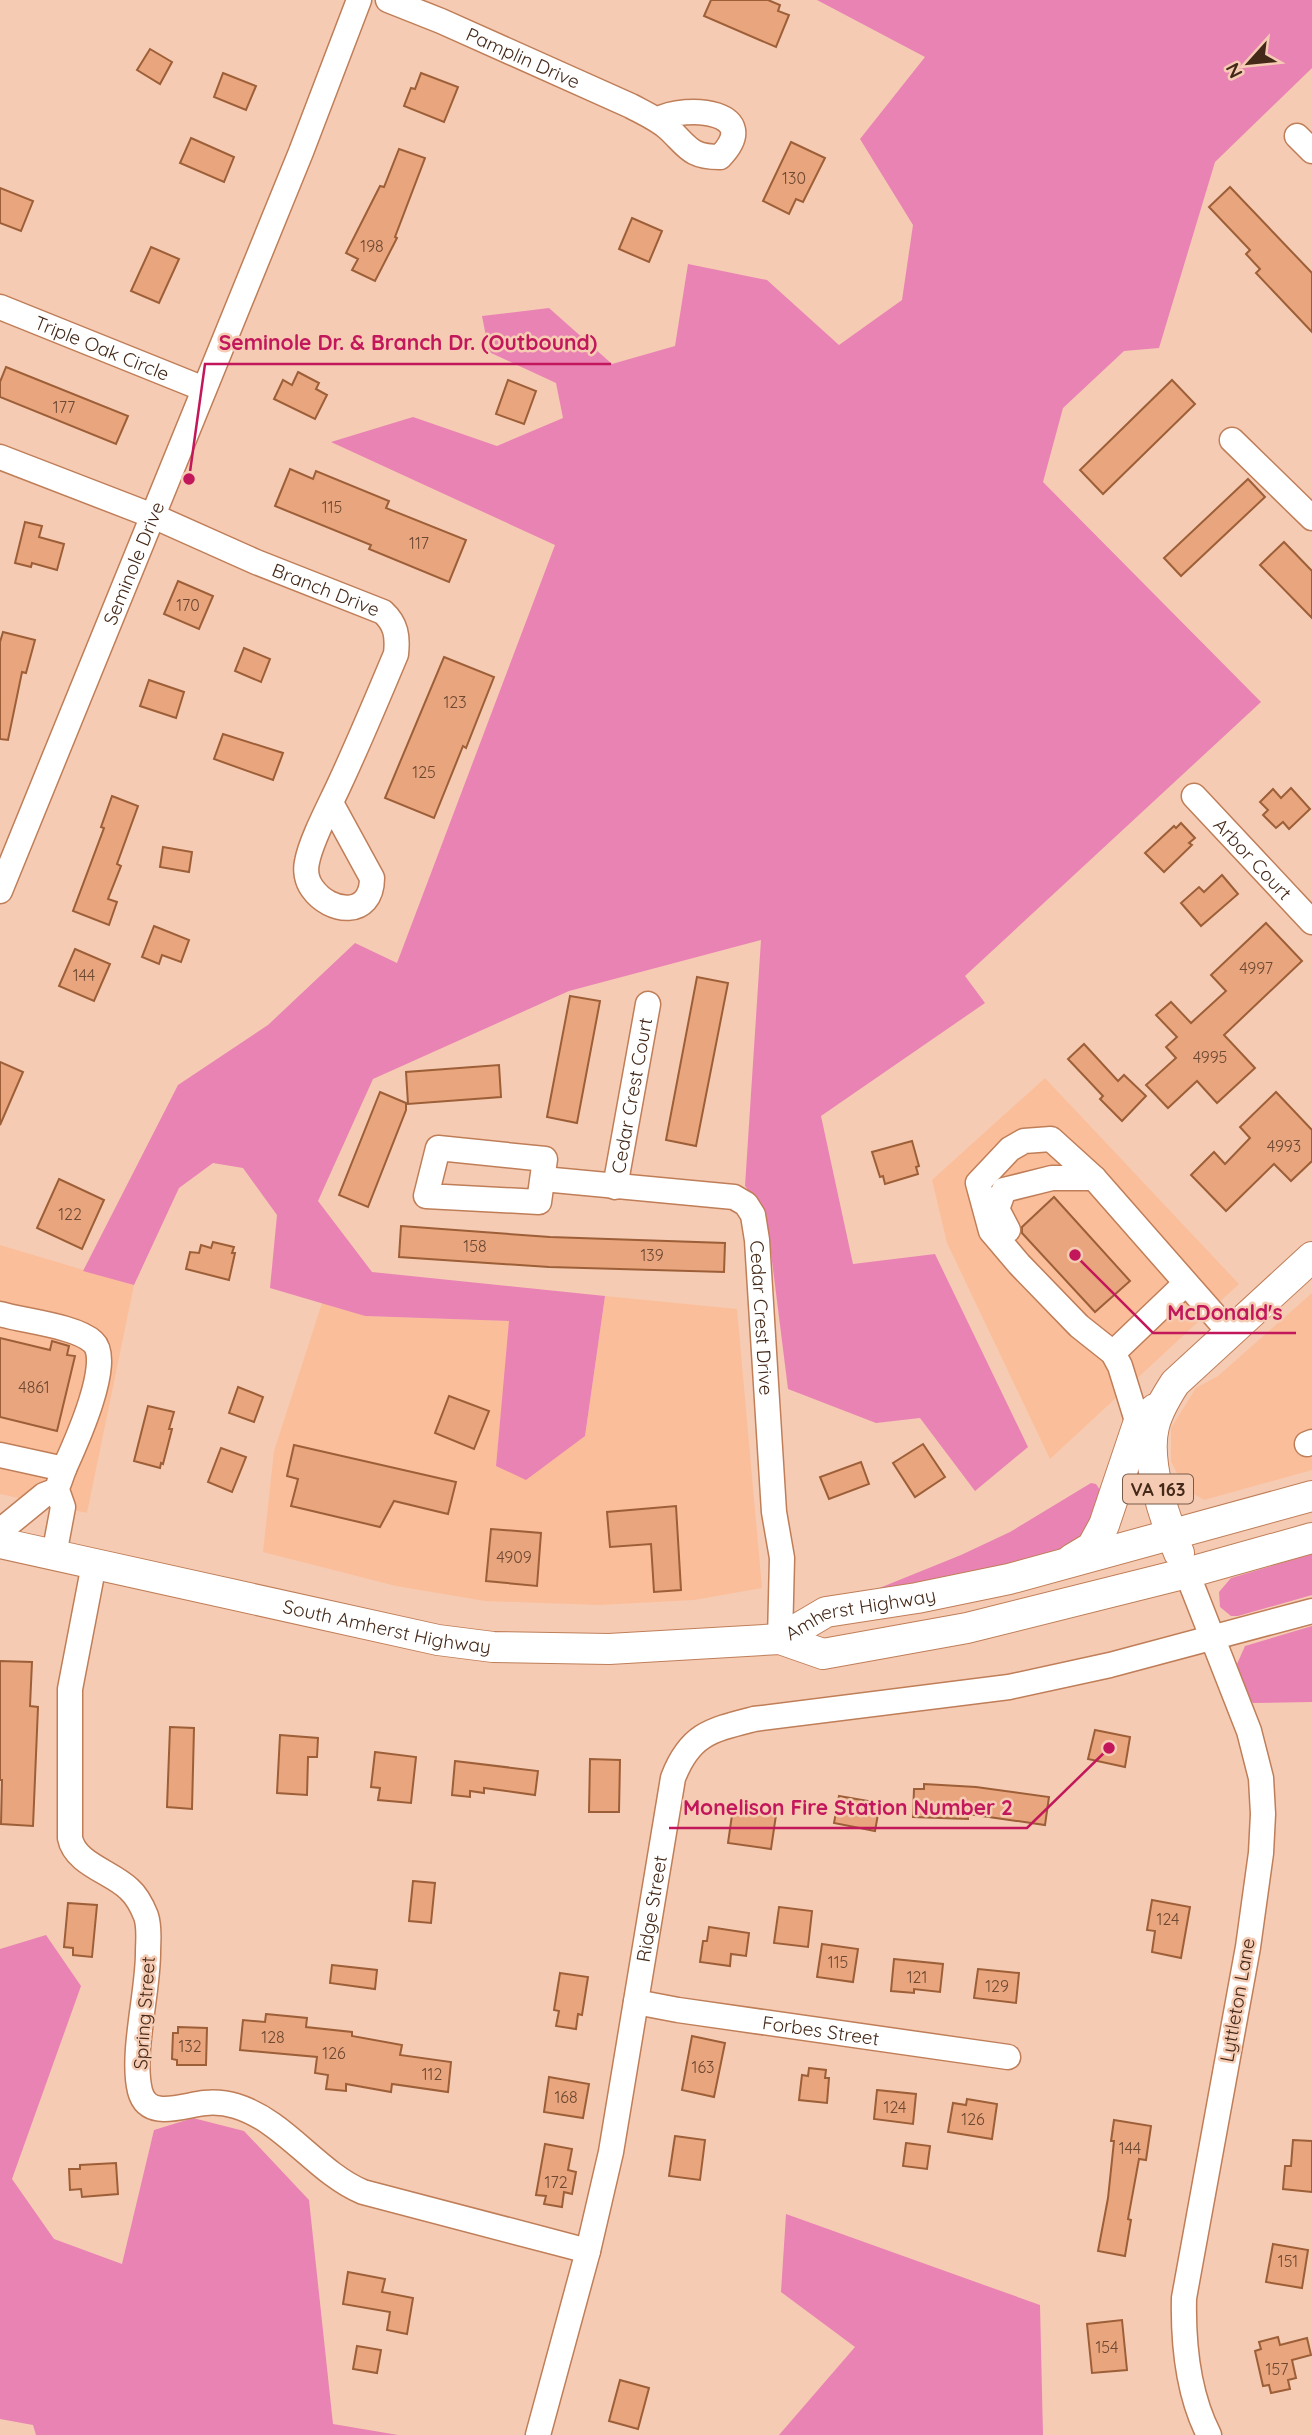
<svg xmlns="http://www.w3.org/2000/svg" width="1312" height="2435" font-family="Quicksand,sans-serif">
  <rect width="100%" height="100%" fill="#f6cbb3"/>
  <!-- built -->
  <g fill="#fbbe9a">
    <polygon points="1045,1078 1239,1284 1050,1459 947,1243 932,1180"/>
    <polygon points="0,1245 134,1285 87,1513 0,1494"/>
    <polygon points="1312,1293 1312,1470 1204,1500 1184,1488 1171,1461 1171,1428 1196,1388 1218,1376"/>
    <polygon points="605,1296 737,1309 762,1588 694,1600 599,1605 485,1601 396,1586 263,1552 274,1451 322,1303 365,1316 510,1321 496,1466 585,1436"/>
  </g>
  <!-- green -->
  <g fill="#e983b4">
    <polygon points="817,0 1312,0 1312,68 1215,162 1159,348 1124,351 1063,408 1043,482 1261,702 965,976 985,1003 821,1116 853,1264 935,1254 1028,1447 975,1491 920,1418 876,1423 788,1389 766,1213 745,1186 761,940 569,991 373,1079 318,1201 372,1272 605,1296 585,1436 526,1480 496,1466 509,1321 365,1316 270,1288 277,1215 243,1168 213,1163 179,1188 134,1285 83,1271 178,1085 268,1025 355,943 397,963 555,545 331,442 413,417 497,446 563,418 556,383 489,352 482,316 549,308 612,364 675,346 688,264 767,280 839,345 902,300 913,225 860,139 925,57"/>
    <polygon points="1091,1483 1096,1484 1102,1493 1097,1527 1059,1554 880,1591 877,1589 961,1555 1010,1532"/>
    <polygon points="1312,1554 1312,1595 1238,1616 1231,1616 1220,1607 1219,1592 1231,1578"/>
    <polygon points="1312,1626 1312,1702 1253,1703 1246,1693 1237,1664 1245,1646"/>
    <polygon points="46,1935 81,1986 12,2179 54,2239 122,2264 154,2130 193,2118 244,2131 309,2200 333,2424 398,2435 36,2435 33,2425 0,2419 0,1949"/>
    <polygon points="786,2214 1040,2305 1043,2435 779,2435 855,2347 781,2292"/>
  </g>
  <!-- building -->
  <g fill="#e9a57d" stroke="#9d5f38" stroke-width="2">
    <polygon points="711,0 768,0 780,5 778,11 789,15 776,47 704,16"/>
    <polygon points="150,49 172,62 160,84 137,70"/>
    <polygon points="223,73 256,86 246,110 214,97"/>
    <polygon points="421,73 458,87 444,122 404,106 411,88 415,89"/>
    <polygon points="191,138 234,157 224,182 180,163"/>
    <polygon points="791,142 825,158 803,202 796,199 789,214 763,201"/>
    <polygon points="399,149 425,158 395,237 397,238 375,281 352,270 358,259 346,253 380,186 384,187"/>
    <polygon points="1230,187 1312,273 1312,332 1256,273 1260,269 1246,254 1250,250 1209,207"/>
    <polygon points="0,188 33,201 21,231 0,223"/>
    <polygon points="632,218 662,231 649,262 619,249"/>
    <polygon points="151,247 179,259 159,303 131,291"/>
    <polygon points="6,367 128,416 116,444 0,397 0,382"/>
    <polygon points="298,372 319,383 316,389 327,395 315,419 274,399 283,380 292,385"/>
    <polygon points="508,380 536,391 524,424 496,414"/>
    <polygon points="1172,380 1195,404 1103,494 1080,470"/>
    <polygon points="290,469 313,479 316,471 389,501 386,508 466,540 449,582 369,549 371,545 275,506"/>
    <polygon points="1248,479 1265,497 1181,576 1164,558"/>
    <polygon points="25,522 42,526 39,537 64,544 57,570 32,563 31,567 15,563"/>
    <polygon points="1284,542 1312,571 1312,618 1260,565"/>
    <polygon points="178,581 213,596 199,629 164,614"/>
    <polygon points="3,632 35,640 26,673 22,672 8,740 0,739 0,642"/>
    <polygon points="244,648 270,659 261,682 235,671"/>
    <polygon points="444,657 494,677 466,748 463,746 434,818 385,798"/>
    <polygon points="149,680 184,692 176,718 140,706"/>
    <polygon points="223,734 283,753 273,780 214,759"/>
    <polygon points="1291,788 1310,809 1289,829 1283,822 1276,828 1263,815 1268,810 1260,802 1273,789 1281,798"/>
    <polygon points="112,796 138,806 117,864 121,866 108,899 117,902 109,925 73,911 104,828 101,827"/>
    <polygon points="1181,823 1195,838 1189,843 1192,845 1164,872 1145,853 1174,826 1176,828"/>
    <polygon points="163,847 192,852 189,872 160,867"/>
    <polygon points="1222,875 1238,894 1201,926 1181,903 1199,887 1204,892"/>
    <polygon points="1266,923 1302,961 1224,1035 1255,1068 1217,1103 1197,1081 1168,1108 1146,1085 1176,1058 1166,1047 1177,1037 1156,1015 1171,1002 1191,1023 1226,991 1211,975"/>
    <polygon points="154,926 189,940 181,962 162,955 159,964 142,957"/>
    <polygon points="75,949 110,964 94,1001 59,986"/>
    <polygon points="697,977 728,983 696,1146 666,1140"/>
    <polygon points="570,996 600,1001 577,1123 547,1117"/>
    <polygon points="1084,1044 1118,1081 1124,1075 1146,1096 1122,1121 1100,1099 1103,1096 1068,1059"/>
    <polygon points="0,1062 23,1072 0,1125"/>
    <polygon points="499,1065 501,1097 408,1104 406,1072"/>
    <polygon points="380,1092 406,1103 406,1110 368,1207 339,1195"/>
    <polygon points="1276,1092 1312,1130 1312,1161 1291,1181 1274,1164 1226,1211 1191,1175 1214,1152 1225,1164 1250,1138 1240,1127"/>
    <polygon points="912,1141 919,1166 916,1167 918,1174 885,1184 883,1176 880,1177 872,1152"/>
    <polygon points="59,1179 104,1200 82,1249 37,1228"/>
    <polygon points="1054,1197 1130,1281 1095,1312 1022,1233 1022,1227"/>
    <polygon points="401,1226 550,1237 725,1243 724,1272 549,1267 399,1257"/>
    <polygon points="213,1242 234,1247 232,1253 235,1253 229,1280 186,1269 190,1252 199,1253 201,1245 211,1248"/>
    <polygon points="0,1338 50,1350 52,1341 69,1346 67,1355 75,1356 57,1431 0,1417"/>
    <polygon points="238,1387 263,1397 254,1422 229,1413"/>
    <polygon points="449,1396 489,1411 474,1449 435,1433"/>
    <polygon points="148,1406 174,1412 169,1429 172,1429 163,1464 161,1463 160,1468 134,1461"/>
    <polygon points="923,1444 945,1477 915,1497 893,1463"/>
    <polygon points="294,1445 456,1482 448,1514 394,1501 380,1527 291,1506 298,1479 287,1476"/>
    <polygon points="221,1448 246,1457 232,1492 208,1482"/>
    <polygon points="861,1462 869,1484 829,1499 820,1477"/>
    <polygon points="676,1506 681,1590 654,1592 651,1544 610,1547 607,1512"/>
    <polygon points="491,1529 541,1533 537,1586 486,1581"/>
    <polygon points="0,1661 32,1662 30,1706 38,1707 33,1826 1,1824 2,1780 0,1780"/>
    <polygon points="170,1727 194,1728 192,1809 167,1807"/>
    <polygon points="1095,1730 1130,1737 1125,1767 1088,1759"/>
    <polygon points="280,1735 318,1738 317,1757 308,1757 307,1795 277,1793"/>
    <polygon points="375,1752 416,1757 411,1803 378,1800 380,1788 371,1787"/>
    <polygon points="590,1759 620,1760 619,1812 589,1812"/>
    <polygon points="455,1761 538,1771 535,1795 484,1788 484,1793 470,1791 470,1797 452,1795"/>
    <polygon points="924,1784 976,1787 1049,1797 1045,1825 968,1814 968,1819 913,1817 914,1789 924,1789"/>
    <polygon points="839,1796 880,1803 875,1831 834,1823"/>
    <polygon points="733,1808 776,1815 771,1849 728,1843"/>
    <polygon points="413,1881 435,1883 431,1923 409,1921"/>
    <polygon points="1152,1900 1190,1907 1181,1958 1152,1952 1155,1931 1147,1930"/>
    <polygon points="68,1903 97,1905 92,1957 73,1955 73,1948 64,1947"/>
    <polygon points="779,1907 812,1911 808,1947 774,1943"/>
    <polygon points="709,1927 749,1933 746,1956 731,1954 730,1966 700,1962 703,1941 707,1941"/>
    <polygon points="822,1944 858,1949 853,1982 817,1977"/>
    <polygon points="894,1959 943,1964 940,1992 914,1989 914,1993 891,1991"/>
    <polygon points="332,1965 377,1970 375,1989 330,1983"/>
    <polygon points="978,1969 1019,1973 1016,2003 974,1998"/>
    <polygon points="560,1973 588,1977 582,2015 578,2014 576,2029 556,2026 559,2011 554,2010"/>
    <polygon points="266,2014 307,2018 306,2027 352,2032 352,2036 402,2045 400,2055 451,2062 448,2092 392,2084 391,2092 346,2084 346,2091 326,2089 328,2075 315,2073 317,2057 240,2050 243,2020 265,2022"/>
    <polygon points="178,2027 207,2028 206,2065 177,2065 177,2060 172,2059 173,2033 178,2033"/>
    <polygon points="692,2036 725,2043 714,2097 682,2090"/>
    <polygon points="809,2068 826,2070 825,2078 829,2078 827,2103 799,2100 802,2075 808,2076"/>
    <polygon points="549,2077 589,2084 583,2118 544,2112"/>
    <polygon points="877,2090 916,2094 913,2124 874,2119"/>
    <polygon points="967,2099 997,2104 992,2139 948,2132 953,2103 966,2105"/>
    <polygon points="1114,2120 1151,2126 1146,2160 1139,2159 1128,2219 1131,2220 1125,2256 1098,2251 1108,2198 1114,2141 1111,2141"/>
    <polygon points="675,2136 705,2140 700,2180 669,2176"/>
    <polygon points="1293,2140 1312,2141 1312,2192 1283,2189 1285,2166 1291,2166"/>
    <polygon points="906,2143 930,2146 927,2169 903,2166"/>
    <polygon points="545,2144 572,2149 568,2170 576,2172 572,2194 564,2192 562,2207 544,2204 546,2196 536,2195"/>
    <polygon points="116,2163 118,2194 82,2197 81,2189 70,2190 69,2169 80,2169 80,2165"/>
    <polygon points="1273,2244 1308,2250 1302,2288 1266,2282"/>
    <polygon points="348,2272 385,2279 382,2292 413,2298 407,2334 387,2330 390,2312 343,2304"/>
    <polygon points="1122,2320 1127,2370 1092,2373 1087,2324"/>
    <polygon points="1278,2337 1280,2345 1307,2338 1311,2355 1292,2360 1296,2378 1288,2380 1290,2389 1271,2393 1269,2385 1263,2386 1255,2351 1261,2349 1259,2342"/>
    <polygon points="357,2346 381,2350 377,2373 353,2369"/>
    <polygon points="620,2380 649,2388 638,2429 609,2421"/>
  </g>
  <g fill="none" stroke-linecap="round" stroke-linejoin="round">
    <!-- minor casing -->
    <g stroke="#bf7e58" stroke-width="27">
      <g id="minor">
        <path id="s1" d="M388,0L441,21L631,106C644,113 658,119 669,129C688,147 690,157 720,157C764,112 687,103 657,120"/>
        <polyline points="1297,136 1312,151"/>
        <path id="s2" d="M0,307L204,389"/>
        <polyline points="1232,440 1312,518"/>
        <path id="s3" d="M0,457L153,516L256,562L383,612C396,624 398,636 396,654C378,697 360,740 340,783C330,805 311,840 307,862C305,871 307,881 312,888C330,914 372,918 372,878L331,803"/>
        <path id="s4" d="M1194,796L1312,922"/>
        <path id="s5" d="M0,891L301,152L359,0"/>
        <polygon points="438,1148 545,1159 539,1202 426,1196"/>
        <path id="s6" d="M543,1179L734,1197L746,1204L753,1215L757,1240L774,1512L782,1558L780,1639"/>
        <path id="s7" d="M615,1187L648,1004"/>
        <polyline points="1008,1230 997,1209 1004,1190 1052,1178 1094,1178"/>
        <path d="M0,1314C24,1321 76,1326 93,1342C114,1361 74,1447 64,1469"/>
        <polyline points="1113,1353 1185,1284"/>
        <polyline points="1150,1433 1138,1424 1120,1366 1113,1353 1079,1326 1019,1264 991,1231 978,1183 1010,1149 1024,1141 1051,1139 1094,1178 1231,1334"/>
        <polyline points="1307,1444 1312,1442"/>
        <polyline points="0,1455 64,1469 59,1483"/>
        <polyline points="0,1531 44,1495 57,1490 63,1507 54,1555"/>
        <path d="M94,1564L70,1689V1838C75,1864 112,1872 129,1889C137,1896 142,1906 146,1916C150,1928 148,1940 148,1953C148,1993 131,2054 140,2091C148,2121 183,2105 205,2103C215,2102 226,2103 236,2106C285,2121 317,2173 363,2192L588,2251"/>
        <path d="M1187,1573L1249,1731L1261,1778L1263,1814L1261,1853L1248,1947L1184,2298C1183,2344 1188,2394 1209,2435"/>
        <path id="s8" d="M636,2002L678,2010L1008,2057"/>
        <path id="s9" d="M538,2435L588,2251L611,2152L673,1778C690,1734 711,1730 754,1719L1009,1687L1110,1665L1312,1611"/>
      </g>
    </g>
    <!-- major casing -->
    <g stroke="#bf7e58" stroke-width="32">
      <g id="major">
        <path id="s10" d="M0,1543L438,1640L493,1647L609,1649L780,1639L823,1654L967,1628L1187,1573L1312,1538"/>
        <path d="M1179,1553C1165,1520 1145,1462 1154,1426C1158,1410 1166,1397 1175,1383L1312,1257"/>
        <polyline points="1072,1559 1092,1547 1104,1525 1138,1424 1155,1409"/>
        <path id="s11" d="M780,1639L826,1612L917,1598L1009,1579L1312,1496"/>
      </g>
    </g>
    <!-- minor -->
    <use href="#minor" stroke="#fff" stroke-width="24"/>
    <!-- major -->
    <use href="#major" stroke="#fff" stroke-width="30"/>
  </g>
  <g text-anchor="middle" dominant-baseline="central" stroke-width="5" stroke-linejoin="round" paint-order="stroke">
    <!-- number labels -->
    <g font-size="16" fill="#6d4832">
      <text x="794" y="178">130</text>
      <text x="372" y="246">198</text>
      <text x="64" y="407">177</text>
      <text x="332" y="507">115</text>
      <text x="419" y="543">117</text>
      <text x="188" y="605">170</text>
      <text x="455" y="702">123</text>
      <text x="424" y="772">125</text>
      <text x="1256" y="968">4997</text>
      <text x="84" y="975">144</text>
      <text x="1210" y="1057">4995</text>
      <text x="1284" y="1146">4993</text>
      <text x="70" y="1214">122</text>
      <text x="475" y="1246">158</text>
      <text x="652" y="1255">139</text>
      <text x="34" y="1387">4861</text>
      <text x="514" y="1557">4909</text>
      <text x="1168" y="1919">124</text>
      <text x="838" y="1962">115</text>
      <text x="917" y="1977">121</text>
      <text x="997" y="1986">129</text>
      <text x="273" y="2037">128</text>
      <text x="190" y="2046">132</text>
      <text x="334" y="2053">126</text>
      <text x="703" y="2067">163</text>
      <text x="432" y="2074">112</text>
      <text x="566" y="2097">168</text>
      <text x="895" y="2107">124</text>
      <text x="973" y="2119">126</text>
      <text x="1130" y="2148">144</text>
      <text x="556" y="2182">172</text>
      <text x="1288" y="2261">151</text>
      <text x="1107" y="2347">154</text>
      <text x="1277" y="2369">157</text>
    </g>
    <!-- shield labels -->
    <rect fill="#f6cbb3" stroke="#795a47" stroke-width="2" x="1123" y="1474.5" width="70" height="29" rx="5"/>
    <g font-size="18" font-weight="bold" fill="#442919">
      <text x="1158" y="1489">VA 163</text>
    </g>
    <!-- street labels -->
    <g font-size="19" fill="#442919" stroke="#f6cbb3">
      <text stroke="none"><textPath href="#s1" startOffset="147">Pamplin Drive</textPath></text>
      <text stroke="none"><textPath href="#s2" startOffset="110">Triple Oak Circle</textPath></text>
      <text stroke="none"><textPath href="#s5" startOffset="354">Seminole Drive</textPath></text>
      <text stroke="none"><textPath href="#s3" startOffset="352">Branch Drive</textPath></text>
      <text stroke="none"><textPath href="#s4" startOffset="86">Arbor Court</textPath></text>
      <text stroke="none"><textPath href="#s7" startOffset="93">Cedar Crest Court</textPath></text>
      <text stroke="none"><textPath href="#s6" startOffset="322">Cedar Crest Drive</textPath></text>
      <text stroke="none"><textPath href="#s11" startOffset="86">Amherst Highway</textPath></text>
      <text stroke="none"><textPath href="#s10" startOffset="396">South Amherst Highway</textPath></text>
      <text stroke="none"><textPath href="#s9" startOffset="539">Ridge Street</textPath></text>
      <text transform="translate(1237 2000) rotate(-80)">Lyttleton Lane</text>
      <text transform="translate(144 2013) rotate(-86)">Spring Street</text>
      <text stroke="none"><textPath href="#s8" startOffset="187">Forbes Street</textPath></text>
    </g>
  </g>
  <!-- callouts -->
  <path fill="none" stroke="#c2185b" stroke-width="2.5" d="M189 479L205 364H611M1075 1255L1153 1333H1296M1109 1748L1027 1828H669"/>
  <g fill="#c2185b" stroke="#f6cbb3" stroke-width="2.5">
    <circle cx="189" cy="479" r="7"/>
    <circle cx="1075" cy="1255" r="7"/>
    <circle cx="1109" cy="1748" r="7"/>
  </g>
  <g font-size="21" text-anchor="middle" font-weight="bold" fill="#c2185b" stroke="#f6cbb3" stroke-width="5" stroke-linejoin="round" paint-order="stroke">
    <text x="408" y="350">Seminole Dr. &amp; Branch Dr. (Outbound)</text>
    <text x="1225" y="1320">McDonald's</text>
    <text x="848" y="1815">Monelison Fire Station Number 2</text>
  </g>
  <!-- north arrow -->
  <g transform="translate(1249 63) rotate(243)" stroke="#f6cbb3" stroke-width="5" paint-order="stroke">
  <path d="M0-5L12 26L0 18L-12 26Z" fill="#442919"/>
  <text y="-10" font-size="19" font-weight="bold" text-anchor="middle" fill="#442919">N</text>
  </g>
</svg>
